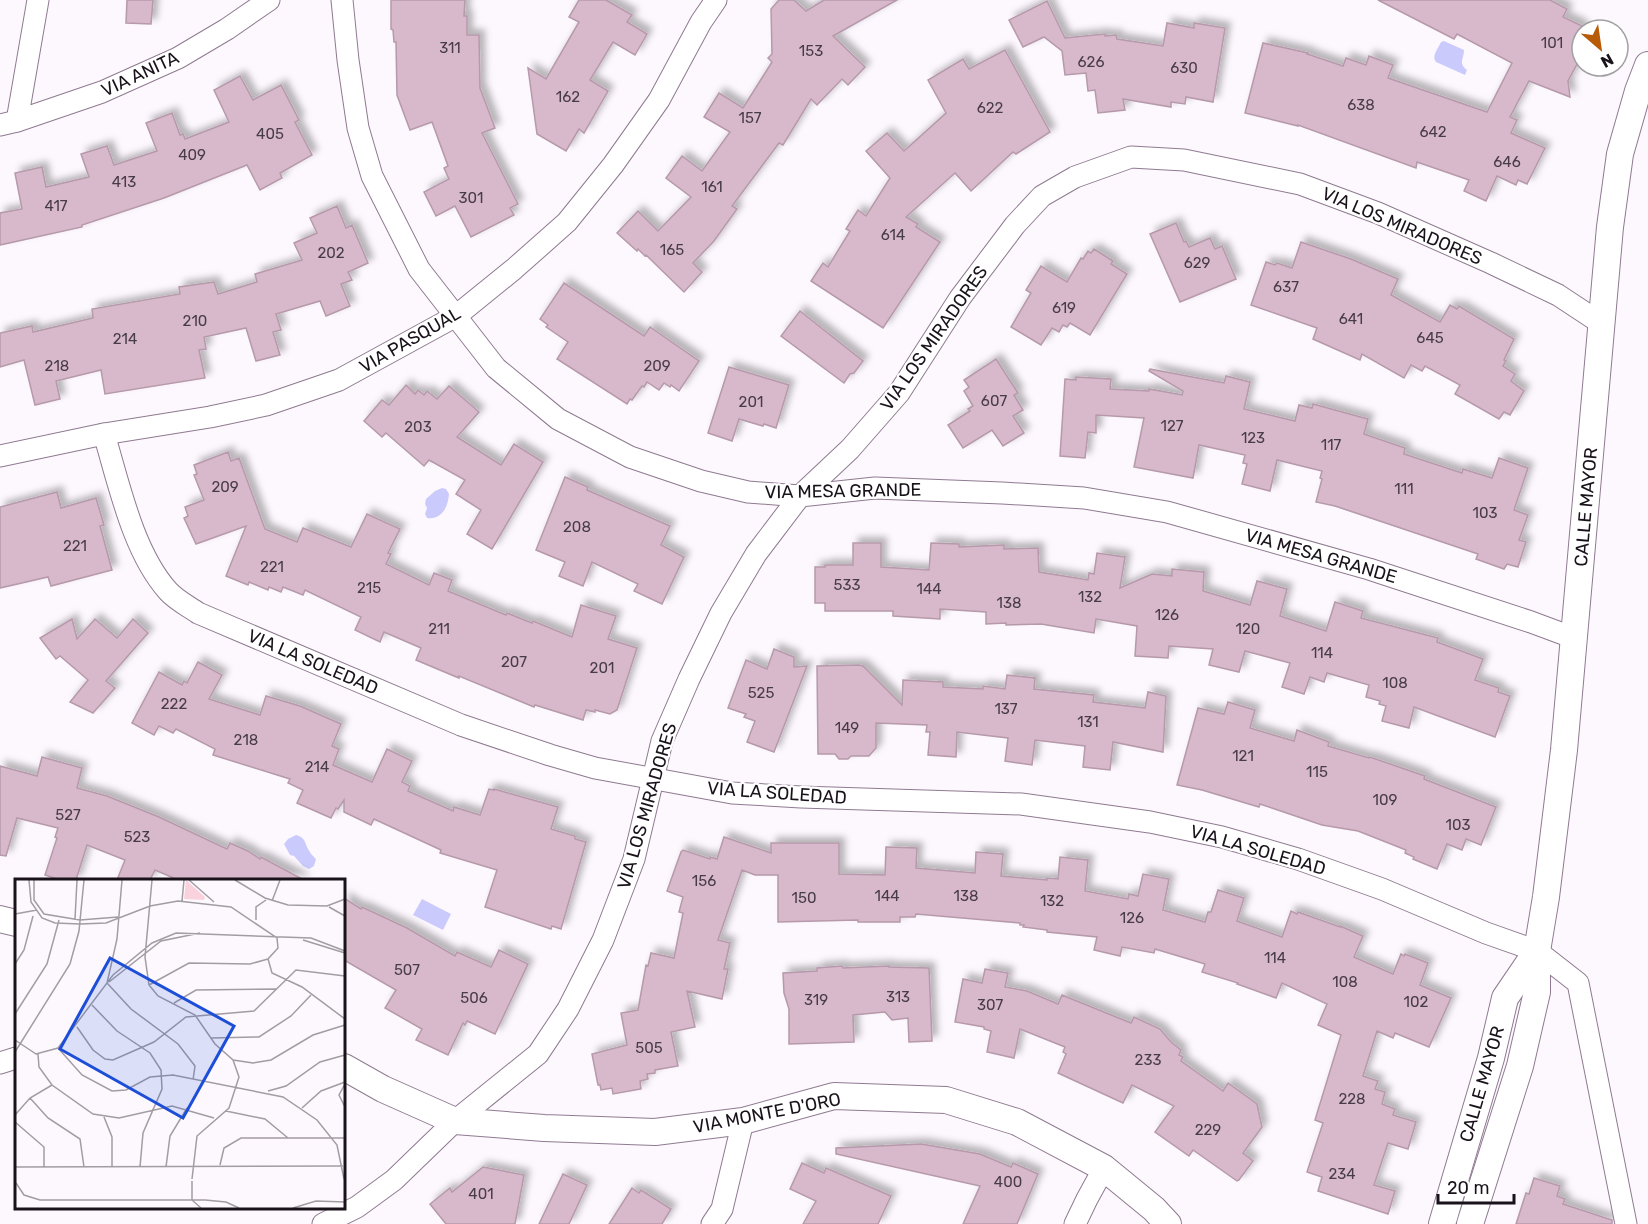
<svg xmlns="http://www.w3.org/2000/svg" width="1648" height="1224" font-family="Rubik,sans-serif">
  <defs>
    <filter id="shadow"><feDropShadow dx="5.5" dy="-5.5" stdDeviation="3" flood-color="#0004"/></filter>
  </defs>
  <rect width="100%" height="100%" fill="#fdf8fe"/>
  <!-- water -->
  <g fill="#cbcafd">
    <path d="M1444,41L1464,50C1464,59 1458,63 1467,70L1465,75L1436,62C1431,56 1438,49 1441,42Z"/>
    <path d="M442,488L446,489L449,494C448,507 442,520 427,518L425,514L427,508L425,504L426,499L435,491Z"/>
    <path d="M296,835C307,838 304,844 310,852C310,853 315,858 316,859L314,866L309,869L303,866L294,856L290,855L284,844L288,839Z"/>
    <polygon points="422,899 451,914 443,930 413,915"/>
  </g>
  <!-- building -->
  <g fill="#d7b9cb" stroke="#b699ab" stroke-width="1.5" filter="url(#shadow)">
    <polygon points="127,0 153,0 151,24 126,23"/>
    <polygon points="391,0 465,0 464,16 467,16 467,35 479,35 480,88 495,128 482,133 518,204 510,208 514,215 471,237 455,206 436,216 424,192 449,179 444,168 448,166 432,122 410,130 397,95 396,42 394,42 393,30 391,29"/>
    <polygon points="579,0 606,0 632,15 627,22 647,34 635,55 613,42 590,80 608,91 584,133 579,129 566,151 537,134 528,68 546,79 579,22 569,17"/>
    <polygon points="779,0 794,0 806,11 824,0 897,0 833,36 865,67 848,85 842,79 817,105 811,99 783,145 779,143 732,206 737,209 714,241 693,263 702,272 684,292 646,255 645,256 638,249 637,251 617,233 638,211 658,231 691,197 666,178 682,156 702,171 730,132 704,117 719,93 743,108 772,62 768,58 772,54 771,9"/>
    <polygon points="1378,0 1550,0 1567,9 1563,17 1582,26 1582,55 1568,81 1570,97 1529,81 1510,117 1517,120 1511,133 1545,148 1527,184 1518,180 1516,185 1497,176 1486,201 1464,191 1469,180 1417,162 1416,168 1298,125 1298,126 1245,113 1263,43 1308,53 1307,54 1343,66 1346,58 1366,65 1369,56 1393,65 1388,78 1487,112 1512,63 1457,34 1454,39"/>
    <polygon points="1047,1 1065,38 1105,34 1105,36 1116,35 1117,39 1163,46 1167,23 1194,28 1194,23 1225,28 1213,102 1186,97 1185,104 1171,102 1171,107 1123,99 1125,110 1098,113 1095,90 1088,91 1086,73 1065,75 1062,51 1044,37 1023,47 1009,20"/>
    <polygon points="1005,50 1050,132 1016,154 1013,152 971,191 955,173 906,217 918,224 916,227 940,242 883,328 811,281 823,263 828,267 850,231 846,229 858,210 866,216 890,178 866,151 887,133 904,151 946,113 928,80 963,59 969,69"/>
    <polygon points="240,76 253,100 281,85 299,120 295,122 312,155 280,173 282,178 260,190 247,165 164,198 82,225 82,227 0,245 0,213 22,209 15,173 42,167 46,187 89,177 81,154 107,146 114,165 157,151 146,123 172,113 180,135 183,134 185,139 229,122 214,90"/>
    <polygon points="337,206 346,228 352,225 368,263 348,272 352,280 341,284 350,306 326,316 320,301 276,314 281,330 273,332 280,355 256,361 246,328 204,337 206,349 199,350 205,378 105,394 101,370 56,381 60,399 35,405 24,360 0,367 0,333 32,326 33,332 93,318 92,309 180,294 179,287 214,282 218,294 257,282 255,274 302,260 294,243 317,233 310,218"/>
    <polygon points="1176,223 1184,242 1186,241 1189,247 1210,238 1215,249 1222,246 1236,279 1180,302 1150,234"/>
    <polygon points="1301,242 1351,259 1398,279 1391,295 1440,322 1450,305 1457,309 1459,306 1514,339 1504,360 1506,361 1503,366 1515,374 1511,381 1524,391 1510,415 1504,412 1499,419 1455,394 1460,385 1425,366 1422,371 1411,365 1404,378 1362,354 1360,360 1313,339 1317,328 1251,305 1266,262 1275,265 1277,263 1292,268"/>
    <polygon points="1094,249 1113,261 1111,264 1127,274 1090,335 1070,323 1067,327 1063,325 1059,332 1052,328 1041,345 1011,327 1031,293 1026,290 1041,266 1067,282 1081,258 1083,259 1088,251 1091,253"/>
    <polygon points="564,283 644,336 650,327 699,361 679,391 671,385 670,387 664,383 659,390 647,382 644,387 642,386 632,400 630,399 627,404 557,359 568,342 546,327 548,325 540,319"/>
    <polygon points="800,311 863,361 854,373 850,374 844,383 781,336"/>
    <polygon points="996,359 1018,393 1014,395 1023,410 1013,416 1024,433 1003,446 992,430 963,448 948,425 970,411 968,409 973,406 964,391 969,387 964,380"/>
    <polygon points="729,367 789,385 776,428 764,424 763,426 739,419 732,441 708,433"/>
    <polygon points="1150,369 1224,383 1226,376 1250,382 1244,409 1295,421 1299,405 1312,408 1313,404 1368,419 1364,434 1405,448 1404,454 1462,473 1463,469 1492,478 1499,458 1528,468 1514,510 1528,515 1519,540 1526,542 1518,567 1507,564 1504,569 1476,559 1478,554 1335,506 1316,502 1322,479 1320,478 1322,471 1277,460 1270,491 1242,484 1247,464 1243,463 1245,455 1199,445 1193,478 1134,467 1144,418 1096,415 1096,433 1088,432 1085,458 1060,456 1065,379 1076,380 1076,377 1111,379 1110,389 1149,391 1149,389 1182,395 1183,391 1149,371"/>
    <polygon points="406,385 415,394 418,390 424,395 427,391 437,399 449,386 479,412 457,437 501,465 514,444 543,462 492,549 467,534 481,510 456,494 465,480 429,460 424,466 386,433 382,437 364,421 382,400 389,405"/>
    <polygon points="228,452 231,461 239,458 265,529 297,542 303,528 351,547 367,514 400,529 388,553 391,554 386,564 429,585 434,573 452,580 448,591 506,615 507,613 532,623 533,621 572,637 581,605 616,616 608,639 637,648 617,710 610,714 595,710 595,712 586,710 583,720 535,705 534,707 459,676 459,678 416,660 421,648 384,632 380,642 355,630 361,617 305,590 303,595 283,587 281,592 269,587 268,590 249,582 248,585 226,576 246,526 196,544 184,518 188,516 185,507 204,500 194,475 197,474 194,465"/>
    <polygon points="565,477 588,487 587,490 670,526 661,545 684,557 662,604 634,591 638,584 592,562 583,586 559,576 565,562 536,550"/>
    <polygon points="57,492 61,508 96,498 104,525 100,526 112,570 51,586 48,577 0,588 0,507"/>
    <polygon points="853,543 881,543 881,567 929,570 931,543 959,544 959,547 1004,545 1004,549 1038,548 1039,572 1088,580 1089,573 1094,574 1097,553 1125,557 1120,588 1152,574 1172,576 1172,569 1204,572 1203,591 1250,605 1257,581 1287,589 1280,616 1326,631 1335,602 1363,611 1361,618 1438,638 1437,642 1483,659 1475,680 1499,688 1498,692 1510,696 1495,737 1414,707 1409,728 1382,721 1386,706 1379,704 1380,701 1366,697 1369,685 1327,673 1324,682 1310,677 1304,694 1282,687 1290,663 1245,651 1239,672 1209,665 1213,649 1169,646 1168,658 1135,656 1137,626 1096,619 1094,633 1041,624 1006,625 1006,623 986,624 986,612 940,609 940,619 893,616 893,611 825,611 825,603 815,603 815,567 825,567 825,565 853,565"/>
    <polygon points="72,619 77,639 95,619 117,638 133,619 148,633 106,681 115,688 93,713 70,702 88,680 60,656 56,659 40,638"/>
    <polygon points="774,649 794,657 794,667 807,666 774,752 747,742 755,721 744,717 746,714 728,708 746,660 767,669"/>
    <polygon points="198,662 222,675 209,699 260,715 266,696 300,706 341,724 332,746 339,749 333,765 372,782 387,749 412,761 402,782 410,786 408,791 453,811 454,807 480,815 489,789 494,790 494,789 558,807 551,829 575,836 575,839 586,842 561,929 552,926 551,929 485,907 497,870 440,853 441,850 374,819 371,825 344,812 344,800 338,809 336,808 331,818 297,803 303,790 288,783 290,779 213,755 215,749 176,729 173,733 159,726 154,735 132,723 159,672 182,685 184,681 187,683"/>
    <polygon points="859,665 863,666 902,705 903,680 943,682 943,687 983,689 983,686 1005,689 1007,675 1035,678 1034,689 1094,695 1093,702 1145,708 1148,692 1166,696 1163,752 1113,742 1110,770 1083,767 1085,746 1035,740 1032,765 1005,761 1008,738 957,732 956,757 928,755 930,732 926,732 927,725 876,723 876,748 869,756 851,756 848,759 839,759 835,754 818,754 817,666"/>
    <polygon points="1228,702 1255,710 1250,728 1294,741 1297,730 1329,742 1328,746 1369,758 1370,757 1425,776 1424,779 1496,807 1481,845 1466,839 1462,850 1447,844 1437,869 1413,859 1414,857 1405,853 1406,850 1358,831 1322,825 1260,804 1259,807 1202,790 1177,785 1198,708 1224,714"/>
    <polygon points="42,757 82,768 77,788 107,796 159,817 227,849 230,843 248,851 260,859 261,857 304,880 178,880 155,870 150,880 117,880 125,860 87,845 76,880 60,880 45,875 57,838 55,837 58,828 17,818 6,856 0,855 0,766 37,776"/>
    <polygon points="724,837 771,853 771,843 839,843 839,874 885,875 886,847 917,848 916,868 975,873 976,852 1003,854 1001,876 1047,880 1047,878 1058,879 1060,857 1088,860 1085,891 1128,899 1129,894 1138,896 1143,874 1169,879 1163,910 1205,922 1208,912 1211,912 1218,890 1244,898 1237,921 1282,937 1291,911 1297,914 1298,912 1340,927 1340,926 1363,936 1354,957 1393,974 1401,954 1404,956 1405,954 1428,963 1420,985 1451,998 1429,1047 1395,1033 1393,1038 1377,1031 1363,1076 1378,1081 1375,1089 1385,1092 1382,1104 1395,1109 1393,1115 1416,1122 1408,1149 1388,1143 1374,1185 1395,1191 1388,1214 1318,1191 1322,1177 1307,1172 1323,1123 1315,1120 1341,1035 1318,1025 1327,1004 1282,983 1276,998 1237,984 1238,983 1202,972 1205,964 1155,949 1154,953 1122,947 1120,956 1094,950 1097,937 1047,932 1047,930 1023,927 1024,925 1020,925 1020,923 916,914 915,917 900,917 900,922 858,922 858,920 778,922 778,875 755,875 742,870 718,940 730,943 724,969 728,969 722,999 687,991 695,1027 671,1032 678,1066 655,1070 655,1073 647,1074 648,1079 640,1081 641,1089 613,1094 612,1088 601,1090 600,1085 598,1085 592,1054 627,1045 621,1013 638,1010 646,965 648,966 651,953 674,958 683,913 679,912 683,897 667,891 681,852 683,850 710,859 710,857 717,859"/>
    <polygon points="344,898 361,909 362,907 407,928 455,956 457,952 491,967 499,950 528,964 495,1034 467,1021 465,1025 463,1023 448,1055 416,1040 422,1029 385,1008 396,990 344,960"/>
    <polygon points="842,966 843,968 889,966 889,967 929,968 932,1041 909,1042 908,1018 892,1020 885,1012 853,1015 854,1042 789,1044 789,1009 784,993 783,973 817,971 817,968"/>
    <polygon points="985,969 1008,973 1005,987 1027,991 1058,1004 1062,995 1131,1023 1134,1017 1160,1029 1171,1042 1181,1050 1179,1055 1183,1057 1181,1061 1223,1091 1228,1083 1257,1104 1262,1127 1243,1153 1253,1161 1239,1180 1237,1181 1193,1150 1189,1156 1155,1132 1174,1106 1132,1085 1123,1103 1058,1073 1066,1054 1063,1052 1065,1047 1020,1029 1014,1058 987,1052 991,1031 984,1029 984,1027 955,1022 963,979 982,983"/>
    <polygon points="921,1144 980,1154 1011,1167 1013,1163 1038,1174 1017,1224 963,1224 980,1186 836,1154 836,1148"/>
    <polygon points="802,1163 824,1173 826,1168 891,1196 878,1224 803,1224 816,1201 790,1189"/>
    <polygon points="483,1167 524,1175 515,1224 446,1224 430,1204 450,1188 452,1192"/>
    <polygon points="563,1174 587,1185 569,1224 539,1224"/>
    <polygon points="1534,1178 1560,1186 1557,1196 1565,1199 1563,1204 1612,1220 1612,1224 1516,1224 1526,1193 1529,1194"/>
    <polygon points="632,1188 639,1193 641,1190 671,1209 662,1224 609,1224"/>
  </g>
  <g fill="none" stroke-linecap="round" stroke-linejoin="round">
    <!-- minor casing -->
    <g stroke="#8f7a91" stroke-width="23">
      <g id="minor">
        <polyline points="342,0 348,60 358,128 372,176 419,269 496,368 558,419 630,457 701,481 748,492 800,496 875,488 1002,493 1084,498 1167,512 1369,569 1531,622 1574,638"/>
        <polyline points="17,121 38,0"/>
        <polyline points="0,125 17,121 102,92 178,58 227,29 269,0"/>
        <path d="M104,434C119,484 133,552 168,591C176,600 188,606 198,613L461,725L550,755L595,768L732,793L801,797L1021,804L1150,822L1222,837L1298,859L1382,889L1486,933L1537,951L1578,983L1626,1224"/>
        <polyline points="0,456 104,434 210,417 266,405 339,380 456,316 514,269 567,222 613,165 659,100 701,22 716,0"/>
        <polyline points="0,1063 16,1058"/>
        <polyline points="323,1224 357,1207 394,1180 455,1121 538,1054 568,1009 603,940 634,859 662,741 689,679 721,613 756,554 800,496 850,449 899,393 960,298 1015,225 1042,196 1075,177 1131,157 1184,160 1300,184 1378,213 1491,263 1558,295 1602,324"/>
        <polyline points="712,1224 722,1209 743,1121"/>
        <polyline points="1075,1224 1087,1199 1104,1168"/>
      </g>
    </g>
    <!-- tertiary casing -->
    <g stroke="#8f7a91" stroke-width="28">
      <g id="tertiary">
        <polyline points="0,919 16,923"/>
        <polyline points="344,1067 383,1089 455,1121 544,1128 655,1132 743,1121 834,1096 946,1100 1017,1122 1104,1168 1154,1209 1168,1224"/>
        <polyline points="1442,1224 1491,1058 1505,998 1537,951"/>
        <polyline points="1470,1224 1520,1066 1537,992 1537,951 1546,897 1564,750 1610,227 1620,154 1638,91 1648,65"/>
      </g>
    </g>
    <!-- minor -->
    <use href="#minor" stroke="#fff" stroke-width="21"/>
    <!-- tertiary -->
    <use href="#tertiary" stroke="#fff" stroke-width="26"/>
  </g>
  <g text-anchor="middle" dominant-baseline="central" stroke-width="4.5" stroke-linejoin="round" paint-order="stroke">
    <!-- number labels -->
    <g font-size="15" fill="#483c46">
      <text x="1552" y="43">101</text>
      <text x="450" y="48">311</text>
      <text x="811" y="51">153</text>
      <text x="1091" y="62">626</text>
      <text x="1184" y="68">630</text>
      <text x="568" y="97">162</text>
      <text x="1361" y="105">638</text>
      <text x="990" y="108">622</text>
      <text x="750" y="118">157</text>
      <text x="1433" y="132">642</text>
      <text x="270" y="134">405</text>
      <text x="192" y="155">409</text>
      <text x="1507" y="162">646</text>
      <text x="124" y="182">413</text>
      <text x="712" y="187">161</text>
      <text x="471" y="198">301</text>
      <text x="56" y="206">417</text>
      <text x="893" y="235">614</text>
      <text x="672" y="250">165</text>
      <text x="331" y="253">202</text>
      <text x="1197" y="263">629</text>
      <text x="1286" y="287">637</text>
      <text x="1064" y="308">619</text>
      <text x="1351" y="319">641</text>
      <text x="195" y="321">210</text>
      <text x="1430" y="338">645</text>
      <text x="125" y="339">214</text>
      <text x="57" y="366">218</text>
      <text x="657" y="366">209</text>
      <text x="994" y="401">607</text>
      <text x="751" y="402">201</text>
      <text x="1172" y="426">127</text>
      <text x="418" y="427">203</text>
      <text x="1253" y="438">123</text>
      <text x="1331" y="445">117</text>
      <text x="225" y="487">209</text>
      <text x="1404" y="489">111</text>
      <text x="1485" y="513">103</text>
      <text x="577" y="527">208</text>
      <text x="75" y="546">221</text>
      <text x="272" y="567">221</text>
      <text x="847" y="585">533</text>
      <text x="369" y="588">215</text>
      <text x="929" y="589">144</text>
      <text x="1090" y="597">132</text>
      <text x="1009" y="603">138</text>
      <text x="1167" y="615">126</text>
      <text x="439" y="629">211</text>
      <text x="1248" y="629">120</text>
      <text x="1322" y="653">114</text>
      <text x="514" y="662">207</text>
      <text x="602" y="668">201</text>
      <text x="1395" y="683">108</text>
      <text x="761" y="693">525</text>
      <text x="174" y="704">222</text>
      <text x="1006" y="709">137</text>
      <text x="1088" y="722">131</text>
      <text x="847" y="728">149</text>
      <text x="246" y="740">218</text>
      <text x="1243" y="756">121</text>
      <text x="317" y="767">214</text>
      <text x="1317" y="772">115</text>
      <text x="1385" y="800">109</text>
      <text x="68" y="815">527</text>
      <text x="1458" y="825">103</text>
      <text x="137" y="837">523</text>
      <text x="704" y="881">156</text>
      <text x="887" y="896">144</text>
      <text x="966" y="896">138</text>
      <text x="804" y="898">150</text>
      <text x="1052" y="901">132</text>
      <text x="1132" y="918">126</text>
      <text x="1275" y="958">114</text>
      <text x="407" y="970">507</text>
      <text x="1345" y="982">108</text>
      <text x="898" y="997">313</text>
      <text x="474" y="998">506</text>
      <text x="816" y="1000">319</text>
      <text x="1416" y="1002">102</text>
      <text x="990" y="1005">307</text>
      <text x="649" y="1048">505</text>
      <text x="1148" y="1060">233</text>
      <text x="1352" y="1099">228</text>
      <text x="1208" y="1130">229</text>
      <text x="1342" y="1174">234</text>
      <text x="1008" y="1182">400</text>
      <text x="481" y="1194">401</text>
    </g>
    <!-- street labels -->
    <g font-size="18" fill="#19121a" stroke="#fff">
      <text transform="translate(140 74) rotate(-25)">VIA ANITA</text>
      <text transform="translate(1402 226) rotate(23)">VIA LOS MIRADORES</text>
      <text transform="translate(934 338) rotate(-55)">VIA LOS MIRADORES</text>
      <text transform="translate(410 340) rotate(-30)">VIA PASQUAL</text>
      <text transform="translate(843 491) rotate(-1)">VIA MESA GRANDE</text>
      <text transform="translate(1586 507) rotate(-85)">CALLE MAYOR</text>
      <text transform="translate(1321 556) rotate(16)">VIA MESA GRANDE</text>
      <text transform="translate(313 662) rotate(23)">VIA LA SOLEDAD</text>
      <text transform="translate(777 793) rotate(4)">VIA LA SOLEDAD</text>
      <text transform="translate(647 806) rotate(-74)">VIA LOS MIRADORES</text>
      <text transform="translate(1258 850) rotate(16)">VIA LA SOLEDAD</text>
      <text transform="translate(1482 1084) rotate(-74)">CALLE MAYOR</text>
      <text transform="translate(767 1113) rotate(-11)">VIA MONTE D'ORO</text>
    </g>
  </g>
  <!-- overview -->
  <g transform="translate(15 879)">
    <rect width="330" height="330" fill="#fdf8fe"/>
    <path d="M171,1L190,18L189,21L169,20Z" fill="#f9d2dd"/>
    <path fill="none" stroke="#a29ca3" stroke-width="1.5" d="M14,1L16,23L27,39L40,44L65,45M19,1V21L29,35L65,41M137,1L130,78L134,106L143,117L180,136L200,165L218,181L224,198L214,229L182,257L177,300M174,1L199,23M220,1L250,19L273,26L312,27L330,20M167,22L169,1M257,22L265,1M314,28L330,37M0,35L22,31M60,40L62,1M65,41L103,38M241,41V28L251,21M65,45L91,44L135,27L163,22L216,28L262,59L263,69L253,80L257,94L287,108L330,140M288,61L330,74M0,85L9,71L18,37M94,103L146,62L185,54M92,104L116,130L163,165L180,187L178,201M92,104L102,60L107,1M134,106L174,84L235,85L253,80M159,124L181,111L261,110M77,126L102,152L135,174L146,191L147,210L128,254L125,288M0,135L32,85L44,41M62,148L78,171L90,180L98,181L139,163L171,138L239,132L281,91L330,97M196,159L244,158L276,137L296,116M0,161L21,175L43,169L98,96L137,64L161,54L296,59L330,72M43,169L67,196L97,212L111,211L135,198L158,196L268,218L302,241L322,266L329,300M0,173L55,85L64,52L69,1M23,175L24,188L37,206L78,235L104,239L157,227L199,239M218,181L238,184L256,181L298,156L330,146M330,205L324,216L330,228M253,212L271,207L305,183L330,176M15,219L33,239L65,260L69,288M287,229L306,212L330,203M211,232L250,240L273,259M0,236L15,219L37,206M89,238L97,258V288M0,243L29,268V288M205,286L209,269L226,259H330M0,288L328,287M151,288L155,257L172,229M177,302V321L186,329M1,304L9,316L25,321H190L211,323L224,329M278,329L301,322L330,323M330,329V303"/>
    <path fill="#1d4ed8" fill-opacity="0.15" stroke="#1d4ed8" stroke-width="3" d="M95,79L219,147L168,239L45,170Z"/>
    <rect width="330" height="330" fill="none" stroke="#19121a" stroke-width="3"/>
  </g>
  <!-- north arrow -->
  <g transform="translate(1600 48) rotate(151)"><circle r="28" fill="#ffffff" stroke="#a3a0a3" stroke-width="1.5"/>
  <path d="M0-4.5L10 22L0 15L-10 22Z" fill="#b85b06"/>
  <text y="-9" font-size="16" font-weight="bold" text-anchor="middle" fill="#19121a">N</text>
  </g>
  <!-- scale -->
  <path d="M1438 1194v9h76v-9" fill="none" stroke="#19121a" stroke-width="3"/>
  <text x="1447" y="1194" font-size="18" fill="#19121a" stroke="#ffffff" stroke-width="4.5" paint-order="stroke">20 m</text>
</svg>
